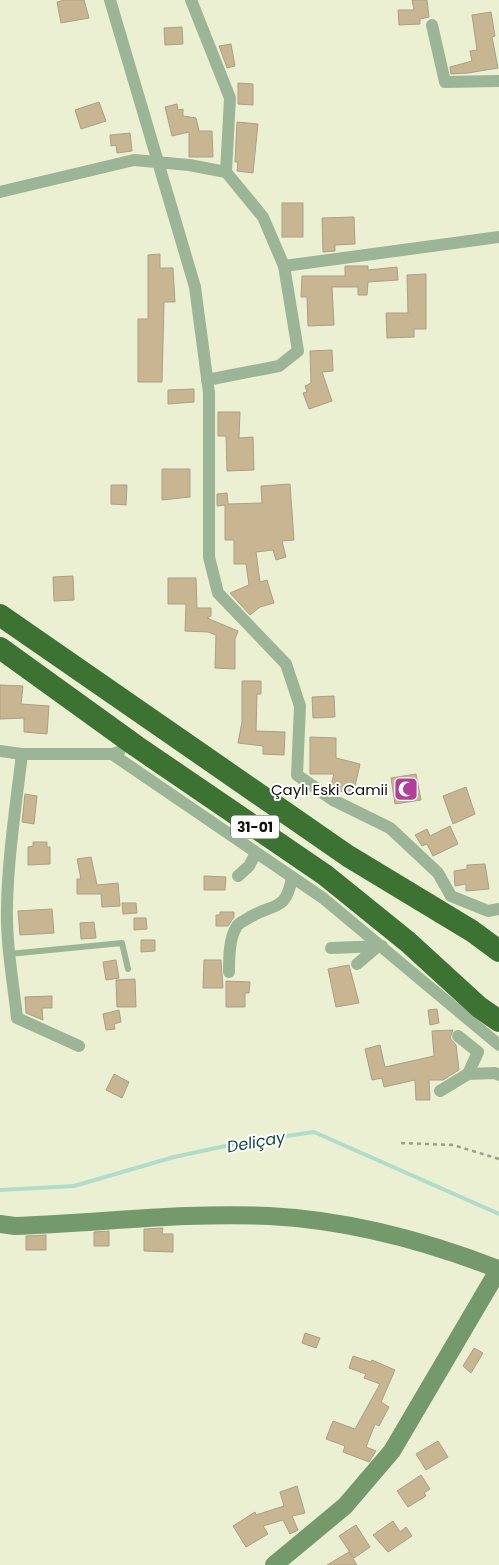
<svg xmlns="http://www.w3.org/2000/svg" width="499" height="1565" font-family="Poppins,sans-serif">
  <rect width="100%" height="100%" fill="#ecf0d3"/>
  <g fill="none" stroke-linecap="round" stroke-linejoin="round">
    <!-- stream -->
    <polyline stroke="#b0ddca" stroke-width="4" points="0,1190 74,1186 174,1157 244,1142 314,1132 499,1214"/>
  </g>
  <!-- building -->
  <g fill="#c7b691" stroke="#ab9f85">
    <polygon points="65,0 84,0 89,18 61,23 57,2"/>
    <polygon points="412,0 427,0 429,17 420,19 420,24 399,25 398,10 414,10"/>
    <polygon points="491,12 495,36 492,37 498,68 468,73 451,74 450,67 472,61 470,51 477,50 472,15"/>
    <polygon points="182,27 183,44 165,45 164,28"/>
    <polygon points="231,44 235,66 227,68 219,46"/>
    <polygon points="238,83 253,84 253,105 238,104"/>
    <polygon points="99,102 106,121 81,129 75,110"/>
    <polygon points="177,104 178,110 183,109 183,116 196,118 199,131 212,131 213,157 189,157 189,132 172,136 165,107"/>
    <polygon points="237,122 258,124 253,173 237,171 238,162 235,162"/>
    <polygon points="130,133 132,151 117,153 116,145 111,146 110,135"/>
    <rect x="282" y="203" width="21" height="34"/>
    <polygon points="354,217 355,244 335,245 335,251 323,252 322,218"/>
    <polygon points="160,254 160,268 173,268 175,302 164,302 162,382 138,382 138,319 148,319 148,255"/>
    <polygon points="345,266 368,266 368,270 397,267 398,280 368,282 367,295 358,295 358,287 332,287 334,325 308,326 307,297 301,297 302,276 345,276"/>
    <polygon points="426,274 426,329 414,329 414,337 387,338 386,313 408,313 407,275"/>
    <polygon points="332,350 333,371 322,372 332,401 309,409 303,393 307,392 305,386 311,383 310,351"/>
    <polygon points="194,389 194,402 168,404 168,390"/>
    <polygon points="218,412 240,412 239,438 253,437 254,470 227,471 226,436 218,436"/>
    <polygon points="162,469 190,469 190,497 162,500"/>
    <polygon points="290,484 294,540 282,541 286,557 276,560 273,550 256,552 260,582 267,580 274,603 260,607 250,615 230,593 249,585 246,564 234,564 234,540 225,540 225,505 217,506 217,494 227,493 228,504 262,503 261,486"/>
    <polygon points="111,485 127,485 126,505 111,504"/>
    <polygon points="73,576 74,600 54,601 53,577"/>
    <polygon points="168,578 196,578 197,608 211,608 211,616 207,618 238,631 235,639 235,669 215,668 216,635 208,632 185,631 186,604 168,604"/>
    <polygon points="242,681 261,681 261,694 257,694 256,731 285,732 284,755 263,754 263,746 238,743 242,722"/>
    <polygon points="0,685 23,686 21,704 49,706 47,734 24,732 24,718 0,719"/>
    <polygon points="334,696 335,717 313,718 312,697"/>
    <polygon points="310,737 336,738 336,758 360,764 353,795 330,788 334,774 310,774"/>
    <polygon points="416,774 421,800 395,804 391,778"/>
    <polygon points="466,787 475,814 453,824 443,796"/>
    <polygon points="25,794 37,796 34,824 22,822"/>
    <polygon points="450,826 458,844 433,856 427,844 422,846 415,835 427,829 430,836"/>
    <polygon points="33,842 47,842 47,847 50,847 50,864 28,865 28,847 33,846"/>
    <polygon points="91,857 97,885 118,883 120,906 102,907 101,894 77,894 77,879 81,879 77,859"/>
    <polygon points="485,864 489,889 466,891 466,884 455,886 454,871 467,869 467,865"/>
    <polygon points="204,876 226,877 225,890 204,890"/>
    <polygon points="122,903 136,903 137,913 123,914"/>
    <polygon points="52,909 54,933 20,935 18,911"/>
    <polygon points="220,912 234,912 234,917 228,926 216,926 216,915 220,915"/>
    <polygon points="134,918 146,918 147,929 134,930"/>
    <polygon points="94,922 96,938 81,939 80,923"/>
    <polygon points="141,940 155,940 155,951 141,952"/>
    <polygon points="116,960 119,978 106,980 103,962"/>
    <polygon points="204,960 221,960 223,988 203,988"/>
    <polygon points="349,965 359,1003 336,1007 328,969"/>
    <polygon points="135,979 136,1007 117,1007 116,980"/>
    <polygon points="226,981 250,982 249,993 245,993 245,1007 226,1007"/>
    <polygon points="52,996 52,1008 42,1008 43,1020 26,1013 25,997"/>
    <polygon points="437,1009 439,1023 430,1025 428,1010"/>
    <polygon points="119,1010 121,1022 114,1024 115,1029 106,1030 103,1014"/>
    <polygon points="453,1030 450,1038 456,1045 459,1070 443,1080 429,1080 430,1100 416,1100 415,1080 384,1087 382,1078 372,1080 365,1049 380,1045 385,1067 434,1056 432,1031"/>
    <polygon points="114,1074 129,1082 122,1098 106,1090"/>
    <polygon points="163,1228 162,1234 173,1234 173,1252 144,1251 144,1229"/>
    <polygon points="109,1231 109,1246 94,1246 94,1232"/>
    <polygon points="46,1235 46,1250 26,1250 26,1236"/>
    <polygon points="305,1333 320,1338 316,1348 302,1343"/>
    <polygon points="474,1348 483,1353 471,1373 463,1366"/>
    <polygon points="353,1356 371,1362 372,1360 395,1370 381,1402 389,1407 379,1426 375,1424 366,1447 376,1451 369,1462 343,1452 345,1446 326,1439 333,1421 355,1429 380,1384 364,1378 366,1374 349,1368"/>
    <polygon points="438,1441 448,1457 426,1470 416,1454"/>
    <polygon points="421,1475 430,1489 424,1493 426,1496 408,1507 397,1491"/>
    <polygon points="297,1486 305,1513 292,1516 298,1530 290,1534 283,1520 263,1526 268,1534 246,1547 233,1526 255,1512 256,1515 284,1506 280,1492"/>
    <polygon points="393,1521 400,1532 406,1527 412,1536 388,1552 373,1535"/>
    <polygon points="356,1525 370,1547 354,1558 339,1536"/>
    <polygon points="349,1552 357,1565 327,1565"/>
  </g>
  <g fill="none" stroke-linecap="round" stroke-linejoin="round">
    <!-- path -->
    <polyline stroke="#9b9e89" stroke-width="2.5" stroke-dasharray="4 4" stroke-linecap="butt" points="401,1143 453,1145 499,1159"/>
    <!-- lane -->
    <polyline stroke="#9cb597" stroke-width="6" points="9,954 122,943 128,969"/>
    <!-- street -->
    <g stroke="#9cb597" stroke-width="12">
      <polyline points="110,0 195,287 209,393 209,557 218,593 286,664 300,706 297,775 333,800 390,828 438,873 451,896 488,911 499,909"/>
      <polyline points="191,0 230,98 226,172"/>
      <polyline points="432,25 445,82 499,81"/>
      <polyline points="0,192 134,160 189,165 226,172 263,217 284,266 499,237"/>
      <polyline points="207,380 279,366 298,351 284,266"/>
      <polyline points="0,751 22,754 112,754 119,752"/>
      <path d="M22,754C16,805 8,856 7,907C6,944 13,981 17,1018L79,1046"/>
      <polyline points="112,754 323,898 499,1045"/>
      <polyline points="238,876 249,866 256,853"/>
      <polyline points="331,948 382,946"/>
      <polyline points="357,964 376,948"/>
      <path d="M229,972C229,958 229,938 237,926C239,923 244,921 247,919C272,902 286,914 292,877"/>
      <polyline points="458,1036 478,1052 468,1074"/>
      <polyline points="440,1091 468,1074 495,1073 499,1075"/>
    </g>
    <!-- secondary -->
    <g stroke="#74996d" stroke-width="18">
      <path d="M0,1224L15,1226C99,1223 185,1212 269,1216C347,1220 426,1241 498,1269"/>
      <polyline points="274,1565 345,1506 392,1451 499,1269"/>
    </g>
    <!-- highway -->
    <g stroke="#3d7332" stroke-width="22">
      <polyline points="0,615 348,856 472,931 499,951"/>
      <polyline points="0,648 136,746 325,875 408,942 479,1007 499,1021"/>
    </g>
  </g>
  <!-- icons -->
  <defs>
    <g id="mosque-square" transform="scale(1.25)"><rect x="-9" y="-9" width="18" height="18" rx="4" fill="#b23e97" stroke="#fff"/><path d="M3.5-4.9A6 6 0 1 0 3.5 4.9A5 5 0 1 1 3.5-4.9Z" fill="#fff"/></g>
  </defs>
  <g fill-rule="evenodd">
    <use href="#mosque-square" x="406" y="789"/>
  </g>
  <g text-anchor="middle" dominant-baseline="central" stroke-width="4" stroke-linejoin="round" paint-order="stroke">
    <!-- shield labels -->
    <rect fill="#fff" stroke="#585852" stroke-width="1" x="231" y="815.5" width="48" height="23" rx="4"/>
    <g font-size="14" font-weight="bold" fill="#101108">
      <text x="255" y="827">31-01</text>
    </g>
    <!-- poi labels -->
    <g font-size="15" fill="#101108" stroke="#fff" text-anchor="end">
      <text x="388" y="789">Çaylı Eski Camii</text>
    </g>
    <!-- water labels -->
    <g font-size="16" font-style="italic" fill="#0f4a38" stroke="#fff">
      <text transform="translate(256 1142) rotate(-10)">Deliçay</text>
    </g>
  </g>
</svg>
